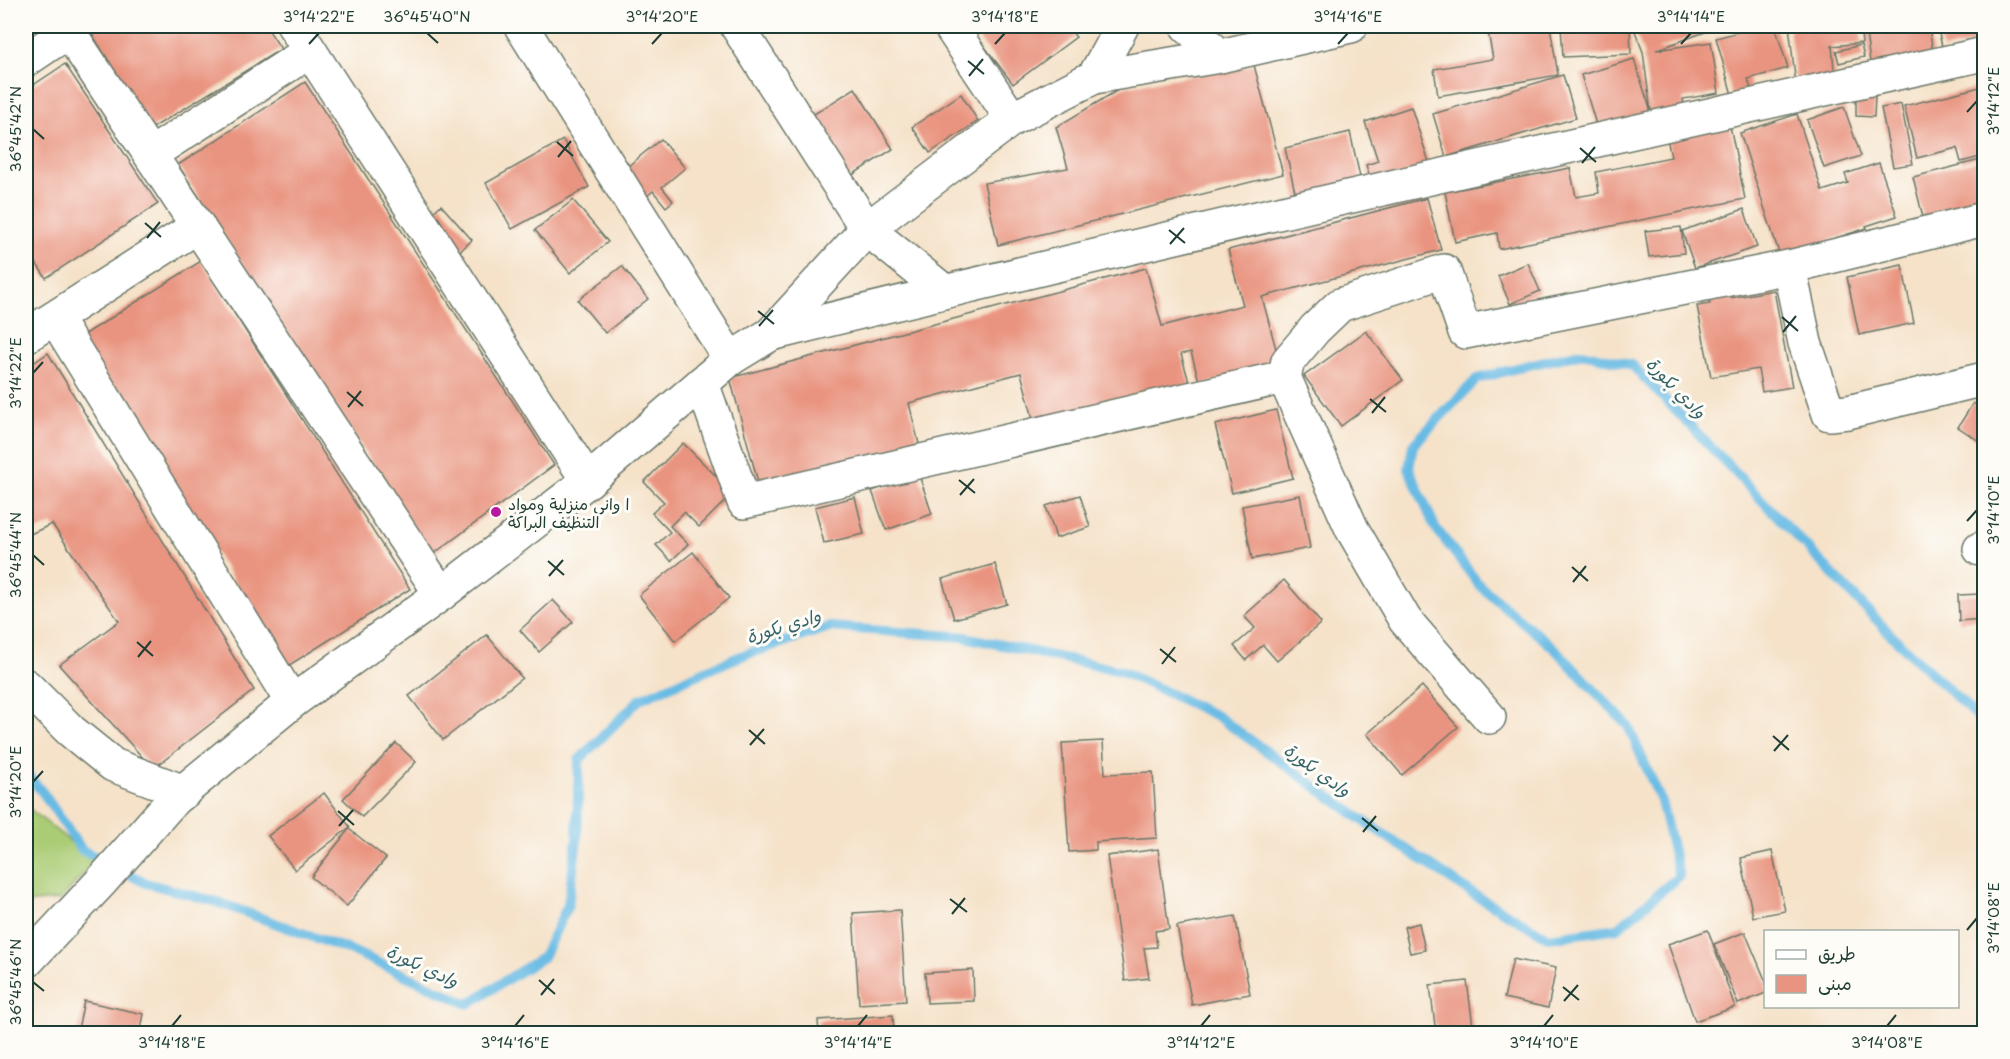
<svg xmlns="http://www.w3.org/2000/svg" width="2010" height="1059" font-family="'Playpen Sans','Playpen Sans Arabic',sans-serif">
  <rect width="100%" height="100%" fill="#fdfcf7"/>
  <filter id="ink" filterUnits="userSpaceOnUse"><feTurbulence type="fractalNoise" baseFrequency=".0167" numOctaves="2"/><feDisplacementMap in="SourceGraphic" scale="12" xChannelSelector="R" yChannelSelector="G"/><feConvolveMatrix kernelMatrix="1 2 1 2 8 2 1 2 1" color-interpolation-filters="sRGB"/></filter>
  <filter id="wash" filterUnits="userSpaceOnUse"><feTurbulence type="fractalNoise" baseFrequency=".008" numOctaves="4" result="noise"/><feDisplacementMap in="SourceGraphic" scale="24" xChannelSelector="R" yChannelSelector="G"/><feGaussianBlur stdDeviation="1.35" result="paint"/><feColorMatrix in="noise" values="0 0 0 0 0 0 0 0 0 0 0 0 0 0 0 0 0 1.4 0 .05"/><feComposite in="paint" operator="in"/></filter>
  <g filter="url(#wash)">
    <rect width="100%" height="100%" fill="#f5e2c9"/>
    <!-- green -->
    <polygon fill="#aacc75" stroke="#648454" stroke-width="1.5" points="26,806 95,861 60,900 33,902 26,905"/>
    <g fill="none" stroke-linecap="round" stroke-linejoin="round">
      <!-- stream -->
      <polyline stroke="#69bbe4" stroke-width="10" points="26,773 43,793 82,850 146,883 214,901 352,951 468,1004 543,957 568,905 577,839 579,760 640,699 741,656 830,627 965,637 1121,671 1217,716 1358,817 1473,894 1549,938 1618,928 1679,876 1661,801 1628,726 1555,649 1480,586 1435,527 1409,469 1413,445 1477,379 1528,365 1582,353 1632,365 1893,637 1984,723"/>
    </g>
    <g id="blocks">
      <!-- building -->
      <g fill="#e99480">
        <polygon points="87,26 266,26 281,49 151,129"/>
        <polygon points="969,26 1067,26 1076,37 1013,84"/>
        <polygon points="1487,26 1550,26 1558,75 1438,96 1434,69 1493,59"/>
        <polygon points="1561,26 1630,26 1631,54 1563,57"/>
        <polygon points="1633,26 1715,26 1716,28 1656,50 1711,42 1719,93 1683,99 1685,112 1598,131 1581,75 1634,59 1651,112 1643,52"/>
        <polygon points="1761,26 1775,26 1788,68 1748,79 1751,89 1732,95 1716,38"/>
        <polygon points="1789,26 1860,26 1862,43 1832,46 1835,81 1796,85"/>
        <polygon points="1865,26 1929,26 1934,60 1871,69"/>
        <polygon points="1937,26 1984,26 1984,40 1943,50"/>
        <polygon points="1861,45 1864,57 1839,63 1836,51"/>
        <polygon points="65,64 158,204 46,278 26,248 26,90"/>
        <polygon points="1254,65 1283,174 998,245 984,183 1068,168 1056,127 1123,87"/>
        <polygon points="1563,75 1576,118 1446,157 1433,114"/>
        <polygon points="305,82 554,465 432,555 178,165"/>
        <polygon points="1984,86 1984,156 1961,162 1957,148 1917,158 1904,106"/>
        <polygon points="855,88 893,149 838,184 800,123"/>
        <polygon points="961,94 978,121 930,153 912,127"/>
        <polygon points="1856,95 1875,96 1874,117 1856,116"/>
        <polygon points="1901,104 1913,164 1893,167 1881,108"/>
        <polygon points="1411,107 1430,165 1372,184 1366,165 1378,161 1365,122"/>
        <polygon points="1844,107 1861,156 1824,168 1807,120"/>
        <polygon points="1797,114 1822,191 1848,183 1845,174 1879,163 1897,216 1866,226 1867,228 1780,256 1740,133"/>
        <polygon points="1728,116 1745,199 1499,249 1497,233 1455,242 1445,192 1570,168 1576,197 1599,193 1596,172 1671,157 1665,129"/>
        <polygon points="1350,132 1362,186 1297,201 1285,148"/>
        <polygon points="661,139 685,168 662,187 673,201 666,207 653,191 638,204 616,176"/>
        <polygon points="563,140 589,187 512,229 486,183"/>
        <polygon points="1984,159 1984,210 1925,225 1913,177"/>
        <polygon points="1427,198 1441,250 1262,297 1280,364 1200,385 1191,352 1181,354 1190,385 1035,426 1021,373 909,403 919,444 759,486 730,378 1146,268 1162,326 1243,305 1228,250"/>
        <polygon points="573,200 608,242 570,273 535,230"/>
        <polygon points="441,205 472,240 454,257 422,222"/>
        <polygon points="1744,209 1757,247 1695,268 1682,231"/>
        <polygon points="1681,227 1684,253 1649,257 1645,231"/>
        <polygon points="201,261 410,589 288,666 79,338"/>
        <polygon points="1528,263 1540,291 1510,304 1498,276"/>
        <polygon points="1902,265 1914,323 1859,335 1847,277"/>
        <polygon points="622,266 648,299 605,333 578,300"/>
        <polygon points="1728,283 1731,298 1774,290 1792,387 1762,392 1758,369 1711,377 1697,306 1710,304 1706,287"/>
        <polygon points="1366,331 1403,380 1341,426 1304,376"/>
        <polygon points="48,353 254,690 153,769 59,665 119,621 52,524 26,536 26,368"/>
        <polygon points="1973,403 1984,411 1984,434 1979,441 1958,427"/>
        <polygon points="1276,410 1293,478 1232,493 1215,425"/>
        <polygon points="683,443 733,493 699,527 684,512 670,526 688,544 671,561 656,545 670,532 652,513 664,502 644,482"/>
        <polygon points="919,475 932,514 886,530 872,491"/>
        <polygon points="1080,495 1090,527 1056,538 1046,506"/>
        <polygon points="1300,495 1310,548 1252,559 1242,506"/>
        <polygon points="855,497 864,534 824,543 815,507"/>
        <polygon points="693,552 729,598 675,641 639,595"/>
        <polygon points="995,564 1007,604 954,619 942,579"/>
        <polygon points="1284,580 1321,623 1277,661 1263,645 1246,660 1234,646 1255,628 1244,616"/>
        <polygon points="1981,594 1982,619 1959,621 1958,595"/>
        <polygon points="553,600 573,622 539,652 520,630"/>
        <polygon points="487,635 522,678 443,740 409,696"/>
        <polygon points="1422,686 1458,727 1402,775 1367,734"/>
        <polygon points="1103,741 1105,774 1153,772 1157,838 1096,842 1096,850 1069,852 1062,743"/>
        <polygon points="396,743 416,762 362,817 343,799"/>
        <polygon points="324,793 350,827 295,870 268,836"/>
        <polygon points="349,829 386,858 347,906 311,877"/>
        <polygon points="1158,849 1169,929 1155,931 1157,947 1144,948 1149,978 1125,981 1107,856"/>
        <polygon points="1772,851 1785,911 1753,917 1741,858"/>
        <polygon points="900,910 906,1001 859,1004 853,913"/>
        <polygon points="1235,916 1250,994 1192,1005 1177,926"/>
        <polygon points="1419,923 1425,950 1410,953 1404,927"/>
        <polygon points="1708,930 1735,1007 1695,1021 1668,944"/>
        <polygon points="1745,932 1766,982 1766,993 1738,1004 1714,944"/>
        <polygon points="1513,959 1556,968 1548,1008 1504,998"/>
        <polygon points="973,970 974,1001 927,1003 925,973"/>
        <polygon points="1467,981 1474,1034 1436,1034 1430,985"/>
        <polygon points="84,1001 144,1014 140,1034 77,1034"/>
        <polygon points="893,1015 894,1034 819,1034 818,1020"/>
      </g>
    </g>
  </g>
  <g filter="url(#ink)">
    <use href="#blocks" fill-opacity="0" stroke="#6a7768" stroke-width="1.5"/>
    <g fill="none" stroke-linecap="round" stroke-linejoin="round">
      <!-- minor casing -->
      <g stroke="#6a7768" stroke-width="36">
        <g id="minor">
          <polyline points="65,26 441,594"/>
          <polyline points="294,26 588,481"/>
          <polyline points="521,26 730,359"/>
          <polyline points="737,26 867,229 944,291"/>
          <polyline points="950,26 1012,119"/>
          <polyline points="1187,26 1220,56"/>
          <polyline points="26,60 69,31"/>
          <polyline points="1094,77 1220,56 1351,26"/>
          <polyline points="151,154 310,51"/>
          <polyline points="1789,267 1805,343 1829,414 1848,412 1984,379"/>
          <polyline points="55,318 292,702"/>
          <path d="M771,334C1174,235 1579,143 1984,54"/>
          <polyline points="26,336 198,226"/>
          <polyline points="1284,377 1352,529 1405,620 1489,717"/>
          <polyline points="702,383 744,502 1284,377 1288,361 1315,329 1340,305 1444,271 1465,332 1789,267 1984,219"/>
          <polyline points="1980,549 1984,548"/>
          <polyline points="26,686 71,731 113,765 184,792"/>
          <polyline points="26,962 99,884 174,799 292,702 441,594 588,481 730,359 771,334 867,229 1012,119 1094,77 1122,26"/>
        </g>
      </g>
      <!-- minor -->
      <use href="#minor" stroke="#fff" stroke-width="33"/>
    </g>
  </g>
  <!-- ticks -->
  <path fill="none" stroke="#1f3d34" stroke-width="2" d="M427,33L438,43M309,44L319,33M652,44L662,33M995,44L1005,33M1338,44L1348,33M1681,44L1691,33M968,61L984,74M969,76L983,59M1967,112L1977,101M33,129L44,139M557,142L573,156M1580,148L1596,162M558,157L571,141M1582,163L1595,147M145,223L161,237M1169,230L1185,243M147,238L160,222M1170,244L1184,228M758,311L774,324M1782,317L1798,331M759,326L773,310M1783,332L1796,316M33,373L43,362M347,392L363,406M1370,399L1386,412M348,407L361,391M1372,413L1385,397M959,480L975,493M960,495L974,479M1967,521L1977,510M33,555L44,565M548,561L564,575M1572,567L1588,581M549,576L563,560M1573,582L1586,566M137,642L153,656M1160,649L1176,662M138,657L151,641M1162,664L1175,647M749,730L765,744M1773,736L1789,750M750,745L764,729M1774,751L1788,735M33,782L43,771M338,811L354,825M1362,818L1378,831M339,826L353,810M1363,832L1376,816M950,899L967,912M952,914L965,898M1967,930L1977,918M539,980L555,994M33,982L44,991M1563,987L1579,1000M541,995L554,979M1564,1001L1578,985M172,1026L181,1015M515,1026L524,1015M858,1026L867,1015M1201,1026L1210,1015M1544,1026L1553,1015M1887,1026L1896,1015"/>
  <!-- markers -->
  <circle fill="#b5179e" stroke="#fdfcf7" stroke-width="2" cx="496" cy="512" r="6"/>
  <g text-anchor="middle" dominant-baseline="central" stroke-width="6" stroke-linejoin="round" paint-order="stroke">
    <!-- poi labels -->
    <g font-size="16" fill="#1f3d34" stroke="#fdfcf7" text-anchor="start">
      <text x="508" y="503">ا واني منزلية ومواد<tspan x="508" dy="18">التنظيف البراكة</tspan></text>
    </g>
    <!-- water labels -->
    <g font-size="18" font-style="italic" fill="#356369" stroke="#fdfcf7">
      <text transform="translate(1677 387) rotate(46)">وادي بكورة</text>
      <text transform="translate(783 625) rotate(-17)">وادي بكورة</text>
      <text transform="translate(1318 769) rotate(36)">وادي بكورة</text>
      <text transform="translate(423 965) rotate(25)">وادي بكورة</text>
    </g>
  </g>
  <!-- margin -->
  <rect width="2010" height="1059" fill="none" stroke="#fdfcf7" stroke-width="66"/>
  <!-- legend -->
  <rect x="1764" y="930" width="195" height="78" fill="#fdfcf7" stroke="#a4b0a9" stroke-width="1.5"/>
  <rect x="1776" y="950" width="30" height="9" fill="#ffffff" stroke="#a4b0a9" stroke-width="1.5"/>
  <text x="1818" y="960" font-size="18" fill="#1f3d34">طريق</text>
  <rect x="1776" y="975" width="30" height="18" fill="#e99480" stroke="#a4b0a9" stroke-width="1.5"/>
  <text x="1818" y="990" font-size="18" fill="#1f3d34">مبنى</text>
  <rect x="33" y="33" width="1944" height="993" fill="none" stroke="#1f3d34" stroke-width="2"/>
  <g font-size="15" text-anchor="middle" fill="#1f3d34">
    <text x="319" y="22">3°14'22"E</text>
    <text x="427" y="22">36°45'40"N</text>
    <text x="662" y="22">3°14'20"E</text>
    <text x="1005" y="22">3°14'18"E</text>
    <text x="1348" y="22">3°14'16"E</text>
    <text x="1691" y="22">3°14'14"E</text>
    <text transform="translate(1994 101) rotate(-90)" y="5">3°14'12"E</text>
    <text transform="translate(16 129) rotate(-90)" y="5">36°45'42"N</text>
    <text transform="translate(16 373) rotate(-90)" y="5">3°14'22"E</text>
    <text transform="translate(1994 510) rotate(-90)" y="5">3°14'10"E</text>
    <text transform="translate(16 555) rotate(-90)" y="5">36°45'44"N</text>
    <text transform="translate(16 782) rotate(-90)" y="5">3°14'20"E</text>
    <text transform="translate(1994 918) rotate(-90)" y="5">3°14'08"E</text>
    <text transform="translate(16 982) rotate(-90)" y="5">36°45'46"N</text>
    <text x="172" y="1048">3°14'18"E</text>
    <text x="515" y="1048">3°14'16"E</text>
    <text x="858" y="1048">3°14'14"E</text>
    <text x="1201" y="1048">3°14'12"E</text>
    <text x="1544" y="1048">3°14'10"E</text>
    <text x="1887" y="1048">3°14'08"E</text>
  </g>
</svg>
